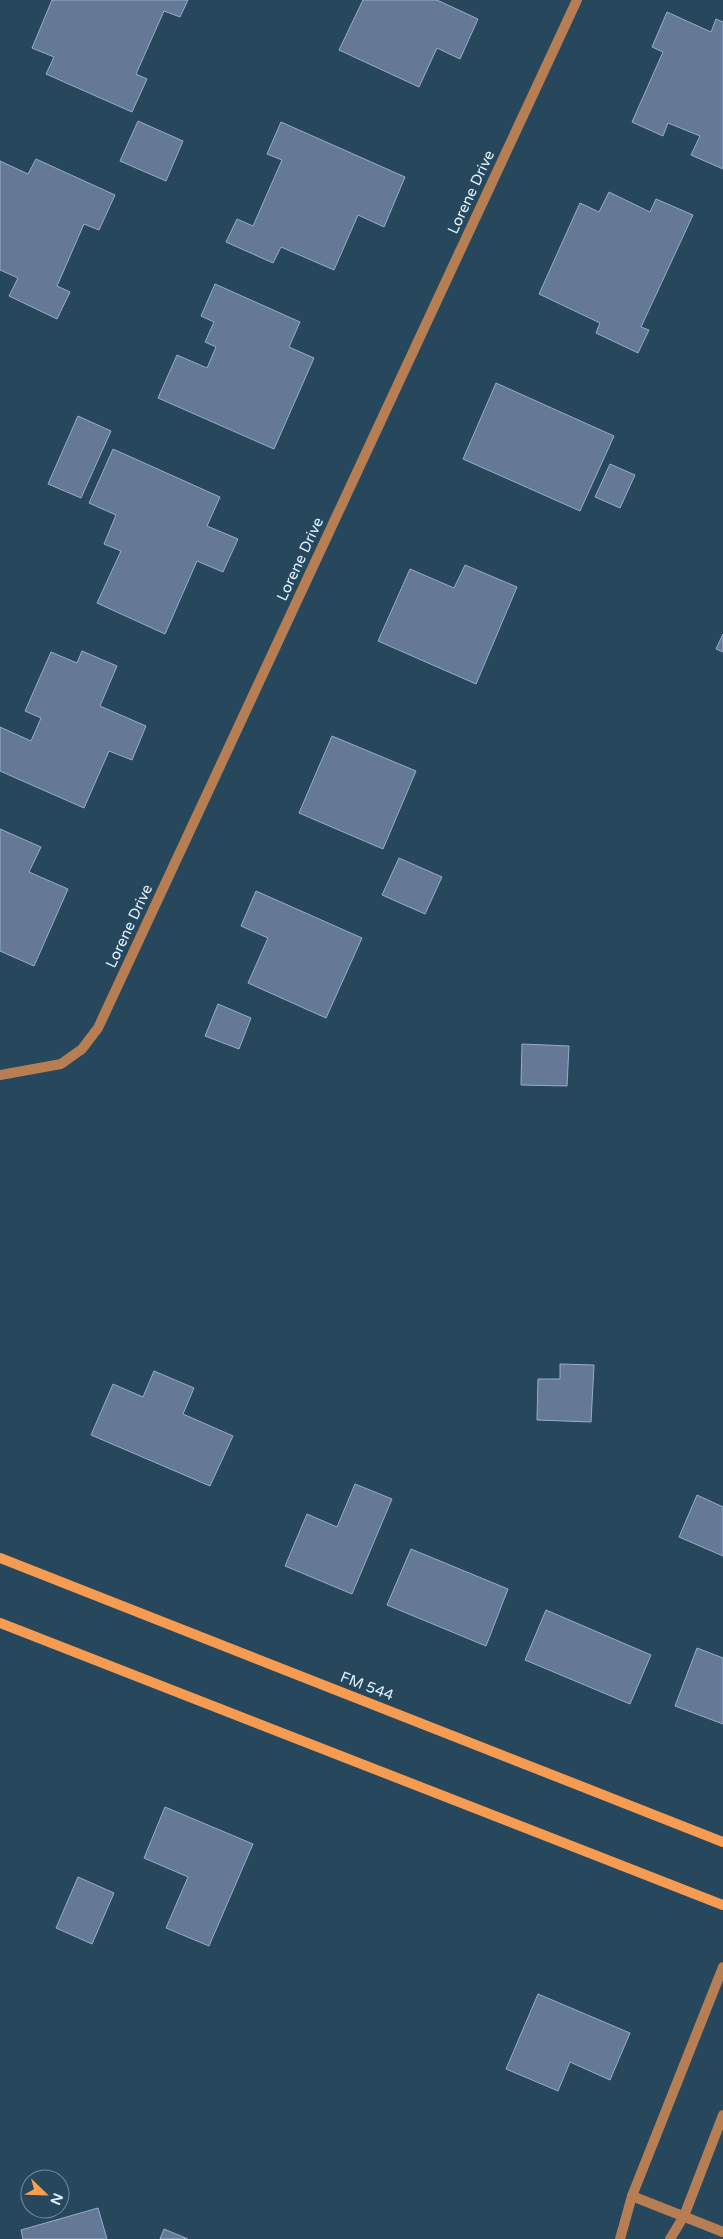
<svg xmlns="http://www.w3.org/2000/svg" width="723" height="2239" font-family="'Varela Round',sans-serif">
  <rect width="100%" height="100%" fill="#27475c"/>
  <!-- building -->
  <g fill="#657996" stroke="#98adcd">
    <polygon points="52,0 188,0 180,17 164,11 136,74 147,79 132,112 46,74 54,57 32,48"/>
    <polygon points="363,0 437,0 478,19 460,59 437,48 419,87 339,50"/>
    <polygon points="667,12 711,32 716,19 723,22 723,169 691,155 700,136 668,123 663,136 632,122 663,52 652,47"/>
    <polygon points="138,121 183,141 166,181 120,161"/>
    <polygon points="281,122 405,177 384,227 358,215 334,270 281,247 273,263 226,242 237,219 253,226 282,160 267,154"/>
    <polygon points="36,159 115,195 99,230 84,224 57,286 70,292 57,319 9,296 18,278 0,270 0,161 28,174"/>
    <polygon points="609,192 650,212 656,199 693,215 641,327 649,330 638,353 596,333 600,323 539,294 580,203 599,212"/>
    <polygon points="215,284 300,322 289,347 314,358 274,449 158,398 177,355 207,368 216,347 205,342 214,322 201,316"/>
    <polygon points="496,383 614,436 580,511 463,459"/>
    <polygon points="78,416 111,431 81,498 48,484"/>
    <polygon points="113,449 220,497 207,526 238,539 223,572 197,561 165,634 97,603 121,551 104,544 116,515 89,503"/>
    <polygon points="610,464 635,475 620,508 595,497"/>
    <polygon points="465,565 517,587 476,684 378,641 410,569 454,588"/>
    <polygon points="723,634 723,652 716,649"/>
    <polygon points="82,651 117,666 100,706 146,726 132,760 109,751 84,808 0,771 0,727 31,741 41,718 25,711 51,652 77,663"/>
    <polygon points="332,736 416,771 383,849 299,813"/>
    <polygon points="0,829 41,847 29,872 68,889 34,966 0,951"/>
    <polygon points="399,858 442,877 425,914 382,895"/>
    <polygon points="256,891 362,938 326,1018 248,983 268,938 241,926"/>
    <polygon points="218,1004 251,1018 239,1049 205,1036"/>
    <polygon points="522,1044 569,1046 567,1086 521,1085"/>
    <polygon points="560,1364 594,1365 591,1422 537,1420 538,1379 560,1379"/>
    <polygon points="154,1371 194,1388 183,1414 233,1436 210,1486 91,1435 113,1384 143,1397"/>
    <polygon points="355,1484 392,1499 352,1594 285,1566 307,1514 337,1527"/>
    <polygon points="697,1495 723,1507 723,1556 679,1537"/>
    <polygon points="411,1549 508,1589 486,1646 387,1605"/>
    <polygon points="546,1610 651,1655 630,1704 525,1660"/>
    <polygon points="697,1648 723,1658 723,1724 675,1706"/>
    <polygon points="165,1807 253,1844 209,1946 166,1928 188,1877 144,1858"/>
    <polygon points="78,1877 114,1893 92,1944 56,1928"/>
    <polygon points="538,1994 630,2033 610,2080 570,2062 558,2091 506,2069"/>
    <polygon points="98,2208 107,2239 23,2239 21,2230"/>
    <polygon points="164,2229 188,2239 160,2239"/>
  </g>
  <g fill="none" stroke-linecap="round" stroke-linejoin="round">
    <!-- street -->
    <g stroke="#b67e52" stroke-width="10">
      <polyline points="0,1075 61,1064 82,1049 98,1028 577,0"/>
      <polyline points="632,2196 723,2232"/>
      <polyline points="620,2239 632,2196 723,1967"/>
      <polyline points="670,2239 684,2216 723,2115"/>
    </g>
    <!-- secondary -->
    <g stroke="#f69c52" stroke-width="10">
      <polyline points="0,1558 723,1842"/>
      <polyline points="0,1623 723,1905"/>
    </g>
  </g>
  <g text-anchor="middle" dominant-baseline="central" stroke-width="4.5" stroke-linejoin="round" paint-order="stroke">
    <!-- street labels -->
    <g font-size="15" fill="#dff1fe" stroke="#27475c">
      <text transform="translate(471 192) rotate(-65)">Lorene Drive</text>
      <text transform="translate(300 559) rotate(-65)">Lorene Drive</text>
      <text transform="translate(129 926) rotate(-65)">Lorene Drive</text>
      <text transform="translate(367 1686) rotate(21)">FM 544</text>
    </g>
  </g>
  <!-- north arrow -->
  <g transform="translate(45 2194) rotate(113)"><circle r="24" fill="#27475c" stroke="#718b9d"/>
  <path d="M0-4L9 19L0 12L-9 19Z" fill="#fb9e51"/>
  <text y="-8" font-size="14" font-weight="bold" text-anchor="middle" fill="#dff1fe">N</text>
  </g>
</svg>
